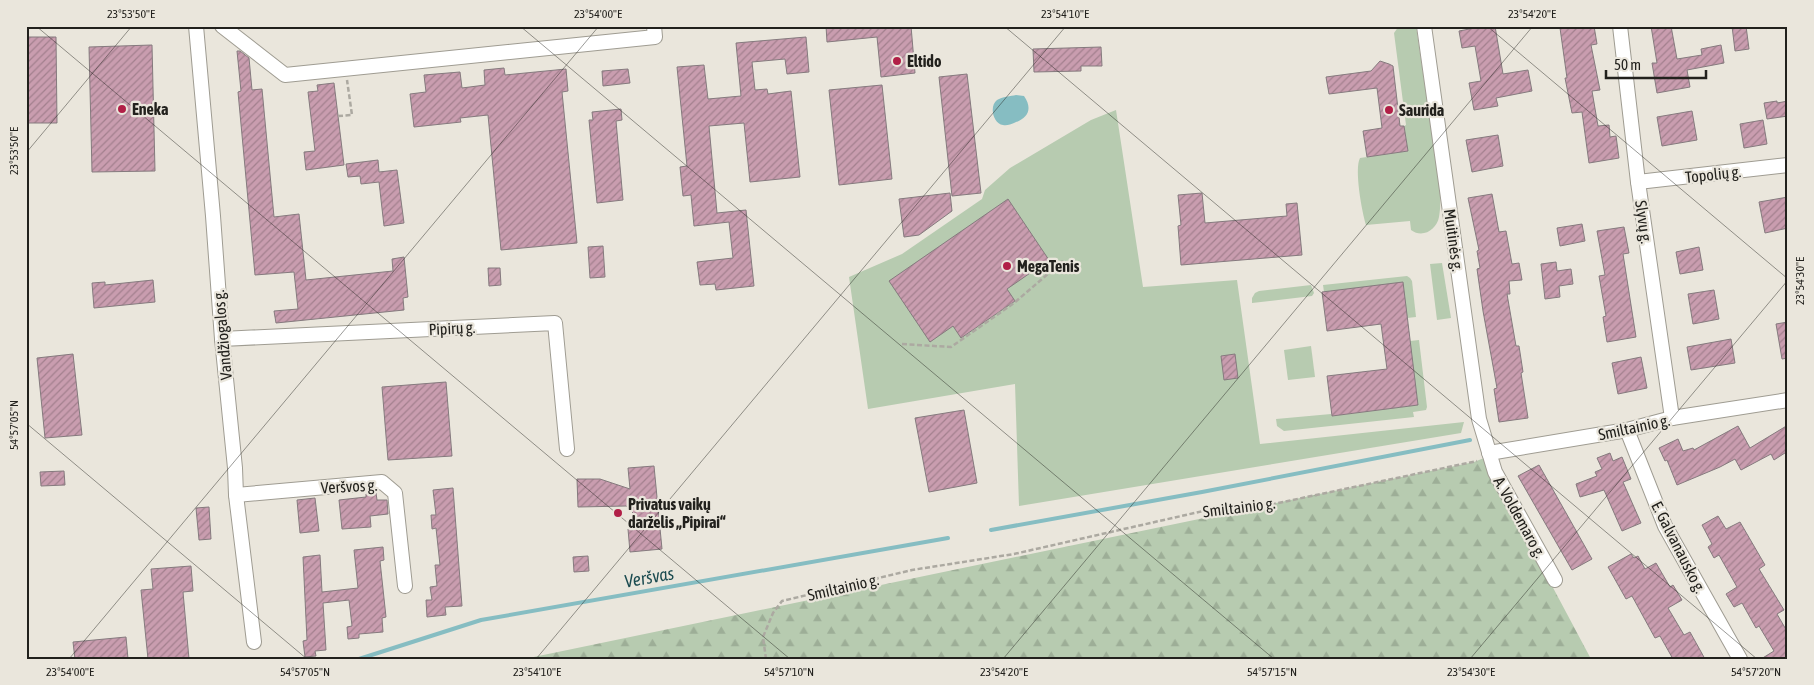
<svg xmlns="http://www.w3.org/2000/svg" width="1814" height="685" font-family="'Asap Condensed',sans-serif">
  <defs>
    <pattern id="forest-firs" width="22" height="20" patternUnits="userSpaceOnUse" patternTransform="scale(1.25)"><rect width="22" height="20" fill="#b7cbb0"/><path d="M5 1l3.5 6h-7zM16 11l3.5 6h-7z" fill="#9dae97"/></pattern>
    <pattern id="building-hatch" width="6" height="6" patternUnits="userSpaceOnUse" patternTransform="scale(1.25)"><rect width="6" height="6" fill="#c99daf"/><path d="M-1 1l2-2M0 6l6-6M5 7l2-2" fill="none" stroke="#a3808e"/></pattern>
  </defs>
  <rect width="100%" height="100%" fill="#eae6dc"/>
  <!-- grass -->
  <g fill="#b7cbb0">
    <path d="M1399,26H1416C1422,67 1428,107 1434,148C1437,167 1443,198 1439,217C1437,229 1423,239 1411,230L1410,221L1366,225C1362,212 1354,169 1360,158L1408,151L1404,126L1406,125L1394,33Z"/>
    <polygon points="1116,110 1143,287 1237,280 1260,444 1464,422 1461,433 1019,506 1015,384 868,409 849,277 902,254 982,199 985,190 1010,168 1091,120"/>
    <polygon points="1442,263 1451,318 1437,320 1430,264"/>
    <polygon points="1407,276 1410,278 1412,281 1416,317 1407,318 1324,292 1323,285"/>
    <polygon points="1311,285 1314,293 1312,296 1252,303 1252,298 1255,293 1259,291"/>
    <polygon points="1419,340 1427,407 1426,410 1413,412 1414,417 1284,431 1277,426 1276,419 1331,414 1332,416 1418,405 1410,341"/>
    <polygon points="1311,346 1315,377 1288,380 1284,350"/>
  </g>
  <!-- forest -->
  <polygon fill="url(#forest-firs)" points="1484,458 1591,659 524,659 1474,462"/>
  <!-- water -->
  <path fill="#86bdc2" d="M1016,95L1024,96C1033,109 1028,118 1014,123C1011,124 1007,126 1003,125C993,124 989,106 997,100C1002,97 1011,96 1016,95Z"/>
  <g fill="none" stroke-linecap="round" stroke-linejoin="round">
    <!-- stream -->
    <g stroke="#86bdc2" stroke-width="4">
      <polyline points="991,530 1202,492 1470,440"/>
      <polyline points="359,659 481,620 948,538"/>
    </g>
  </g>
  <!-- building -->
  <g fill="url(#building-hatch)" stroke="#857a7e">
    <polygon points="826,26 911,26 915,73 881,77 877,37 827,42"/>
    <polygon points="1485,26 1495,26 1503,74 1528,70 1532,91 1496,98 1498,106 1474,110 1469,83 1481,81 1475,46 1462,48 1459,31"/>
    <polygon points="1569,26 1594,26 1597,44 1591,45 1600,90 1592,91 1598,126 1609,125 1610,137 1616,136 1619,158 1589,163 1582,112 1572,113 1565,78 1567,78 1560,28"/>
    <polygon points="1651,26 1671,26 1677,59 1702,55 1701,49 1721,45 1724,63 1687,70 1690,87 1657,93 1652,63 1657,63"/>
    <polygon points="1732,26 1746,26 1749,49 1735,51"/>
    <polygon points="26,37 56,37 57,123 26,123"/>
    <polygon points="806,37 809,72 787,74 785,59 752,62 755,90 767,89 768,94 791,91 800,177 750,182 744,123 709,126 717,213 746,210 754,286 716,290 715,284 700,285 697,262 733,258 729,222 694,226 691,195 683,196 680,167 687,166 677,67 704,65 708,99 741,96 736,43"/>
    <polygon points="152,45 155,171 92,172 89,47"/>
    <polygon points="1101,47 1102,66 1081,66 1081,71 1034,72 1033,49"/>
    <polygon points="237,51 240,51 249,58 252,90 262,89 274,217 299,214 306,280 393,271 392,259 404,257 408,297 403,298 404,310 276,323 274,311 298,309 294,272 255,275 238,92 241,91"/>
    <polygon points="1380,61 1389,64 1393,66 1400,126 1404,126 1408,151 1367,157 1363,131 1382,128 1377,88 1329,94 1326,77 1371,71"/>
    <polygon points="504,68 505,75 566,69 568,91 562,92 577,243 501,250 488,115 460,118 461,122 414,127 410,94 426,92 424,75 460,72 462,88 485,85 484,70"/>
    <polygon points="628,69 630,83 603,86 602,71"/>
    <polygon points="967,74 981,193 952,196 939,77"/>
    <polygon points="334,83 344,165 306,170 304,152 315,151 308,92 318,91 317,85"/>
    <polygon points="882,85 892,179 839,185 829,90"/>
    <polygon points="1777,101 1777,103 1788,101 1788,116 1767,119 1764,103"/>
    <polygon points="621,109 622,120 616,121 623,200 597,203 589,120 593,120 592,112"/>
    <polygon points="1692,111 1697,140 1662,146 1657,117"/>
    <polygon points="1763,120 1767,144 1744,148 1740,124"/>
    <polygon points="1498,135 1503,166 1472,172 1466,140"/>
    <polygon points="378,160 379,172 397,170 404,223 384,226 379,182 361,184 360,176 348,177 346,164"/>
    <polygon points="950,193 952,211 919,235 904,237 899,199"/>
    <polygon points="1202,193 1205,223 1287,216 1286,204 1297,203 1302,255 1181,265 1178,226 1181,225 1178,195"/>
    <polygon points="1492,194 1499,232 1506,231 1512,264 1519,263 1522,280 1509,281 1510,294 1507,294 1516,346 1519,346 1523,372 1521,373 1528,418 1499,422 1494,389 1497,388 1483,311 1477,269 1480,268 1477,251 1479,250 1468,198"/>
    <polygon points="1788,197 1788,228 1765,233 1759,202"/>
    <polygon points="1008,199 1049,260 1007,289 1015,301 961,338 953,326 930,342 889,281"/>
    <polygon points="1582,224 1585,241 1560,246 1557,228"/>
    <polygon points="1624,227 1629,253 1623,254 1636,337 1607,342 1603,317 1606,316 1599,276 1605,275 1597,231"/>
    <polygon points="603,246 605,277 590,278 588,247"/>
    <polygon points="1699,247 1703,270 1680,274 1676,252"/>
    <polygon points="1556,262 1557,271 1571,269 1573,284 1559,286 1560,297 1545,299 1541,264"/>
    <polygon points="488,268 500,268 501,285 489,286"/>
    <polygon points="153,280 155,302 94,308 92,283 105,282 105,285"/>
    <polygon points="1403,282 1418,405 1332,416 1327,376 1387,369 1381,324 1327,331 1322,292"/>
    <polygon points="1714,290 1719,319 1693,324 1688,294"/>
    <polygon points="1788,322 1788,358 1782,359 1776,324"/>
    <polygon points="1731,339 1735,363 1691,370 1687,347"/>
    <polygon points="73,354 82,435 45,438 37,358"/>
    <polygon points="1235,354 1238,378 1224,380 1221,356"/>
    <polygon points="1641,357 1647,388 1618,394 1612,363"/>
    <polygon points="446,382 452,456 388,460 382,387"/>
    <polygon points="964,410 977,483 929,492 915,418"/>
    <polygon points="1788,425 1788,451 1774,460 1771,454 1741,470 1735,459 1720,467 1677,485 1667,460 1665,461 1659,448 1678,439 1683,451 1693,448 1694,450 1738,426 1750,448"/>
    <polygon points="1610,453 1613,461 1622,457 1631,479 1623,482 1641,523 1622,531 1604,490 1580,497 1576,484 1597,476 1595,472 1602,469 1597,458"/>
    <polygon points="1539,465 1592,559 1572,570 1518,476"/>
    <polygon points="654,466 662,549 630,552 628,529 636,529 635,515 626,506 578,507 577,479 600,479 630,489 628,468"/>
    <polygon points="64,471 65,485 41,486 40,472"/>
    <polygon points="453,488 462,606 445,607 446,615 427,617 426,600 432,600 430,587 437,586 435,565 440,565 436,528 432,529 431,515 436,515 433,490"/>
    <polygon points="376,493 377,500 387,500 388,514 370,516 371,527 342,529 339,500 366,497 366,494"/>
    <polygon points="315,498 319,531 300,533 297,500"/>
    <polygon points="209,507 211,539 199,540 196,508"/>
    <polygon points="1718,516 1726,529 1740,522 1765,565 1759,569 1784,610 1777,614 1788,633 1788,659 1761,659 1774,651 1759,626 1756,628 1742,603 1734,607 1726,594 1737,587 1719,555 1714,558 1708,547 1712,544 1702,525"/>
    <polygon points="383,547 384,560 380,561 386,617 382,618 383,632 359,634 359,638 348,639 347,627 352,626 349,600 323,603 326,650 315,651 316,656 305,657 303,641 307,640 303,557 320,555 322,592 358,588 354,550"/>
    <polygon points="1631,554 1634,558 1638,556 1645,569 1656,563 1670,587 1673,585 1682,600 1668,608 1684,635 1690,632 1705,659 1673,659 1660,636 1655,638 1632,596 1626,599 1608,567"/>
    <polygon points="588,556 589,571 574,572 573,557"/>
    <polygon points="191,566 193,591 183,592 189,659 148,659 141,590 153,589 151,569"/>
    <polygon points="126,637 128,659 75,659 73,642"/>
  </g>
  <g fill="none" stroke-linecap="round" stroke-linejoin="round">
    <!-- minor casing -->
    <g stroke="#9f9c92" stroke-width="16">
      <g id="minor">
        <polyline points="196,26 213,216 222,339 235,468 236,495 254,642"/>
        <polyline points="222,26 285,75 655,37 654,26"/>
        <polyline points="1424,26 1479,419 1495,472 1555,580"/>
        <polyline points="1620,26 1638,182 1672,418"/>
        <polyline points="1638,182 1788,165"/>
        <polyline points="222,339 555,323 567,449"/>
        <polyline points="1627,430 1665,526 1740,659"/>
        <polyline points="1489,453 1627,430 1672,418 1788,400"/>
        <polyline points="236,495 382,482 395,493 405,586"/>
      </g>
    </g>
    <!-- path -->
    <g stroke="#aca9a1" stroke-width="2.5" stroke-dasharray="5 2.5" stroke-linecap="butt">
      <polyline points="338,116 352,115 347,80"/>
      <polyline points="902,344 951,347 1014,303 1063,261"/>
      <polyline points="766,659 763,637 773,613 782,601 912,570 1014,554 1212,509 1250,509 1477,461"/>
    </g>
    <!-- minor -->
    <use href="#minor" stroke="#fff" stroke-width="14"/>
  </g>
  <!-- ticks -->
  <path fill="none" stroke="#22211d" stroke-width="1" stroke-opacity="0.45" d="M36,26L790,659M520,26L1274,659M1004,26L1757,659M1487,26L1788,279M26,153L132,26M26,423L307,659M69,659L599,26M536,659L1066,26M1003,659L1533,26M1470,659L1788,280"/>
  <!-- markers -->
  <g fill="#b11f47" stroke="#eae6dc" stroke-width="2">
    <circle cx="897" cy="61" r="5"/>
    <circle cx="122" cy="109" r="5"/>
    <circle cx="1389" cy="110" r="5"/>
    <circle cx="1007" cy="266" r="5"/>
    <circle cx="618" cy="513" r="5"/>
  </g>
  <g text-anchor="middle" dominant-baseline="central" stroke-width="4.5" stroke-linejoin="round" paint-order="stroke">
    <!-- poi labels -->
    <g font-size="16" font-weight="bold" fill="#22211d" stroke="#eae6dc" text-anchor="start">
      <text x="907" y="61">Eltido</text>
      <text x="132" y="109">Eneka</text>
      <text x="1399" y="110">Saurida</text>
      <text x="1017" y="266">MegaTenis</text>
      <text x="628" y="504">Privatus vaikų<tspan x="628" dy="18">darželis „Pipirai“</tspan></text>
    </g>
    <!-- street labels -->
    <g font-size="16" fill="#22211d" stroke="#eae6dc">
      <text transform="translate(1713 174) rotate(-6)">Topolių g.</text>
      <text transform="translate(1644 222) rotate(82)">Slyvų g.</text>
      <text transform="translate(1454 240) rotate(82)">Muitinės g.</text>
      <text transform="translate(452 328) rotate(-3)">Pipirų g.</text>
      <text transform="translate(222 335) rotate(-95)">Vandžiogalos g.</text>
      <text transform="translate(1634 427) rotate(-12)">Smiltainio g.</text>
      <text transform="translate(349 486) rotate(-3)">Veršvos g.</text>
      <text transform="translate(1239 507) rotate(-7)">Smiltainio g.</text>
      <text transform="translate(1520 517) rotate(61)">A. Voldemaro g.</text>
      <text transform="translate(1679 547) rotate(63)">E. Galvanausko g.</text>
      <text transform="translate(843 587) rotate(-13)">Smiltainio g.</text>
    </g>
    <!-- water labels -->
    <g font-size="18" font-style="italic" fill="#1b4b50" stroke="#eae6dc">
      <text transform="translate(649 577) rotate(-10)">Veršvas</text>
    </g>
  </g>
  <!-- border -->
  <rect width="1814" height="685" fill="none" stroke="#eae6dc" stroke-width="55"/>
  <!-- scale -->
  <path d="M1606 70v8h100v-8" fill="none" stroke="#22211d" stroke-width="2.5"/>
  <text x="1614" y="70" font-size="15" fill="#22211d" stroke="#eae6dc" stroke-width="4" paint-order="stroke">50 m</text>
  <rect x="28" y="28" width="1758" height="630" fill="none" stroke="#22211d" stroke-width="2"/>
  <g font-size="12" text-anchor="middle" fill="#22211d">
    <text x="131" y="18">23°53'50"E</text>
    <text x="598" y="18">23°54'00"E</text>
    <text x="1065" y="18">23°54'10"E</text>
    <text x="1532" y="18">23°54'20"E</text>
    <text transform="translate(14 151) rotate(-90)" y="4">23°53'50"E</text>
    <text transform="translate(1800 281) rotate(-90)" y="4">23°54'30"E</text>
    <text transform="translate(14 425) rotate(-90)" y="4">54°57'05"N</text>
    <text x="70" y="676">23°54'00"E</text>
    <text x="305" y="676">54°57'05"N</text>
    <text x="537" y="676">23°54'10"E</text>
    <text x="789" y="676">54°57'10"N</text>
    <text x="1004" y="676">23°54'20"E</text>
    <text x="1272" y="676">54°57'15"N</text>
    <text x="1471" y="676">23°54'30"E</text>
    <text x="1756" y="676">54°57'20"N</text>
  </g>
</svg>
